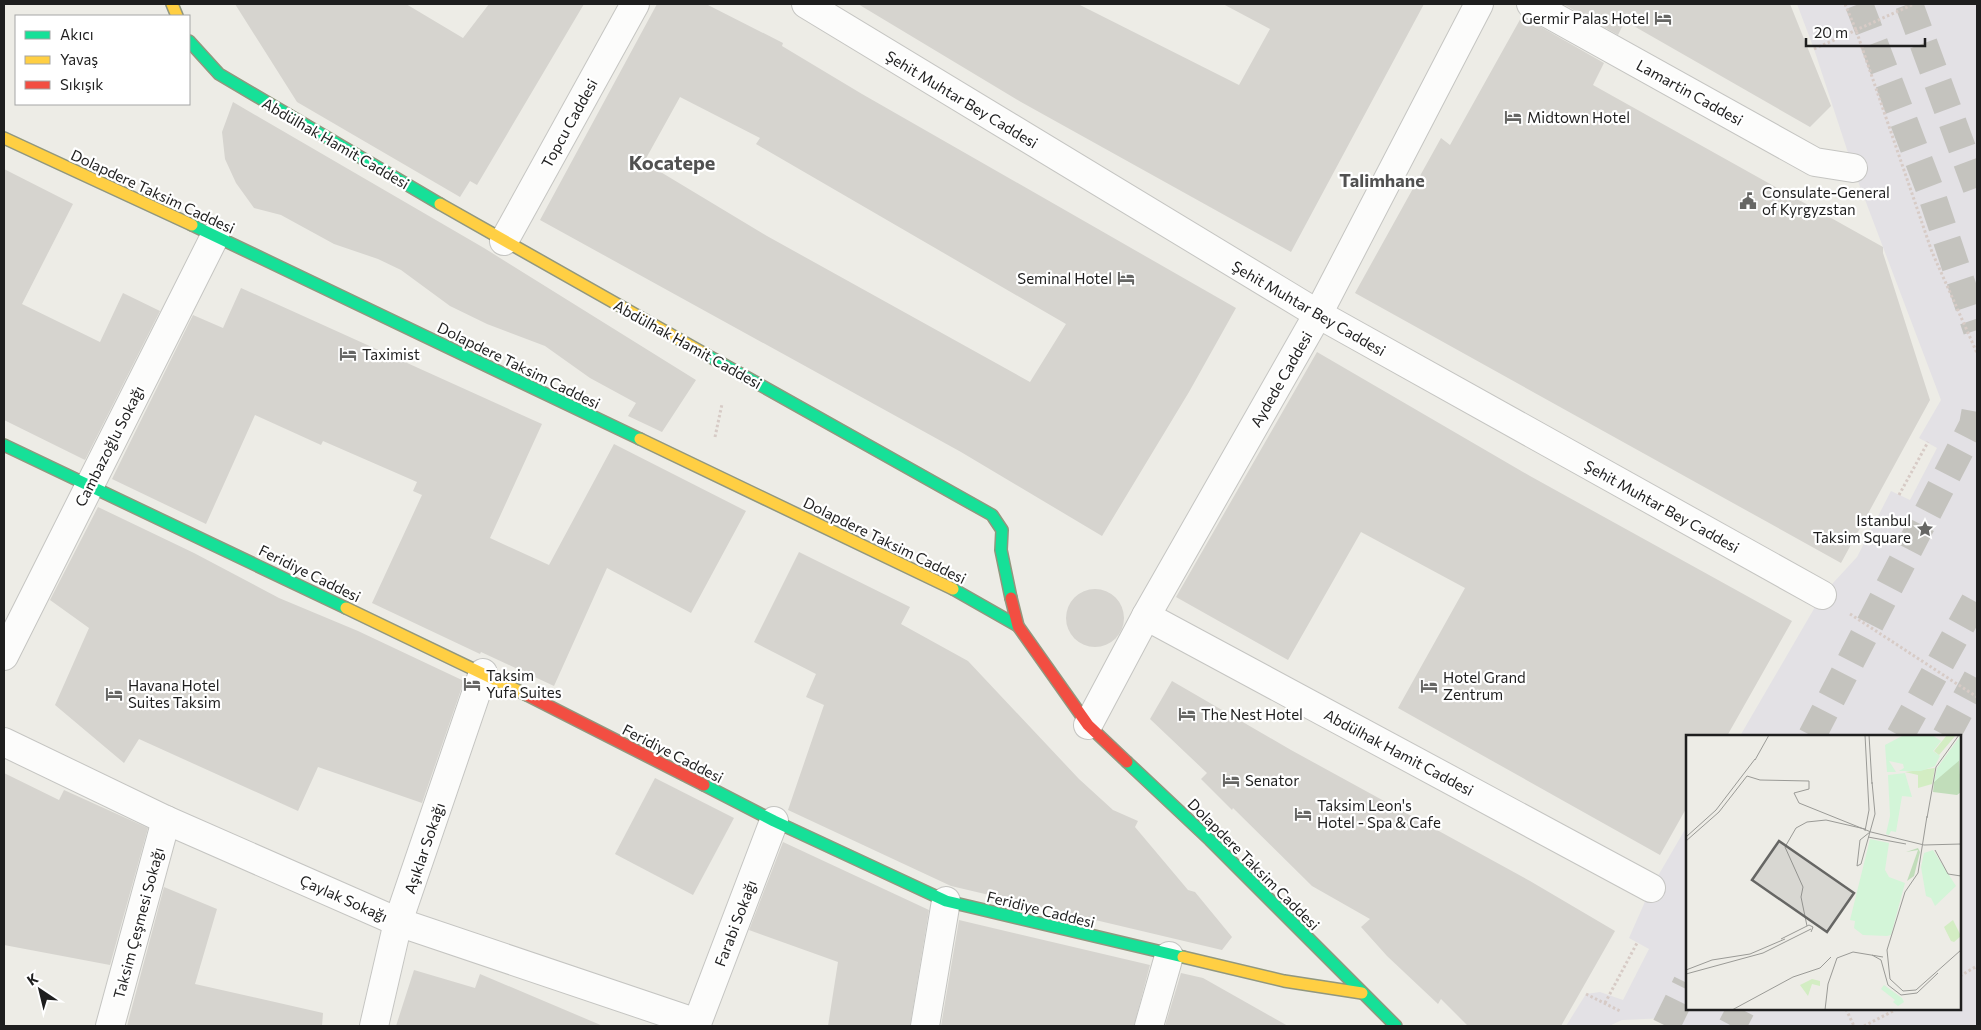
<svg xmlns="http://www.w3.org/2000/svg" width="1981" height="1030" font-family="Commissioner,sans-serif">
  <rect width="100%" height="100%" fill="#edece6"/>
  <!-- plaza -->
  <polygon fill="#e3e1e5" points="1797,4 1977,4 1977,1026 1683,1026 1667,1018 1622,1020 1609,1026 1566,1026 1586,994 1600,992 1623,1000 1649,949 1629,938 1651,888 1687,826 1687,1009 1960,1009 1960,736 1740,736 1822,595 1857,557 1891,491 1910,500 1937,448 1919,438 1941,400 1853,168 1814,49"/>
  <!-- building -->
  <g fill="#d6d4cf" fill-rule="evenodd">
    <polygon points="235,4 406,4 463,38 489,4 584,4 477,185 470,181 460,197 297,102"/>
    <path d="M657,4H706L783,43L782,46L862,94L1236,308L1189,392L1102,536L961,452L540,220ZM680,97L760,138L756,144L1066,324L1030,382L767,236L644,162Z"/>
    <polygon points="858,4 1078,4 1239,85 1270,29 1223,4 1424,4 1291,252 1021,102"/>
    <polygon points="1563,4 1790,4 1831,106 1810,127 1625,21 1618,35"/>
    <polygon points="1522,16 1604,63 1593,85 1883,247 1883,253 1930,400 1841,563 1355,293 1441,138 1450,145"/>
    <polygon points="233,102 484,248 696,380 662,432 628,416 636,403 590,378 545,346 487,324 450,306 401,270 378,259 334,244 281,215 254,208 236,183 225,159 222,132"/>
    <polygon points="4,169 73,204 22,304 100,342 123,293 160,311 85,460 4,420"/>
    <polygon points="241,288 542,424 490,538 549,565 614,444 746,511 691,613 607,568 554,686 481,652 480,654 372,603 422,495 413,491 417,482 323,441 321,445 255,415 206,524 112,479 193,315 223,328"/>
    <polygon points="1317,352 1530,476 1792,621 1727,736 1687,736 1687,807 1660,855 1398,708 1465,588 1361,532 1288,660 1176,597"/>
    <polygon points="98,507 194,553 279,598 358,631 464,681 422,803 318,767 298,811 139,739 124,763 55,705 89,628 50,600"/>
    <polygon points="799,552 910,607 901,624 968,661 1079,779 1113,810 1138,821 1135,827 1188,890 1195,892 1232,937 1222,950 951,886 788,810 824,705 806,697 816,674 754,642"/>
    <circle cx="1095" cy="618" r="29"/>
    <polygon points="1172,681 1291,750 1530,881 1615,931 1561,1026 1468,1026 1441,999 1438,1004 1387,956 1361,927 1370,919 1312,886 1233,808 1232,810 1201,779 1207,773 1150,719"/>
    <polygon points="4,773 59,800 64,790 148,828 110,965 4,945"/>
    <polygon points="655,778 734,818 693,895 615,854"/>
    <polygon points="783,842 929,910 910,1026 828,1026 838,962 749,930"/>
    <polygon points="164,887 217,909 195,984 323,1013 322,1026 127,1026"/>
    <polygon points="959,920 1150,965 1134,1026 941,1026"/>
    <polygon points="414,970 475,988 480,974 603,1026 396,1026"/>
    <polygon points="1181,973 1203,978 1288,1026 1165,1026"/>
  </g>
  <g fill="none" stroke-linecap="round" stroke-linejoin="round">
    <!-- primary-tunnel -->
    <g stroke="#c4c3be" stroke-width="28" stroke-dasharray="28 14" stroke-linecap="butt">
      <polyline points="1859,4 1930,190 1977,330"/>
      <polyline points="1909,4 1977,189"/>
      <polyline points="1812,736 1973,425 1977,403"/>
      <polyline points="1900,736 1977,597"/>
      <polyline points="1946,736 1977,678"/>
      <polyline points="1666,1026 1687,983"/>
      <polyline points="1732,1026 1741,1009"/>
    </g>
    <!-- street casing -->
    <g stroke="#c5c5c2" stroke-width="30">
      <g id="street">
        <polyline points="806,4 1318,314 1822,595"/>
        <polyline points="1531,4 1815,162 1853,168"/>
        <polyline points="504,241 635,4"/>
        <polyline points="1146,616 1651,888"/>
        <polyline points="4,656 215,236"/>
        <polyline points="1088,725 1146,616 1318,314 1479,4"/>
        <polyline points="4,742 166,820 398,922 697,1023"/>
        <polyline points="110,1026 166,820"/>
        <polyline points="374,1026 398,922 483,673"/>
        <polyline points="696,1026 774,821"/>
        <polyline points="925,1026 946,901"/>
        <polyline points="1149,1026 1169,956"/>
      </g>
    </g>
    <!-- fast casing -->
    <g stroke="#91977e" stroke-width="14">
      <g id="fast">
        <polyline points="189,41 219,74 440,204"/>
        <polyline points="192,225 640,439"/>
        <polyline points="705,354 992,515 1002,530 1001,550 1011,598"/>
        <polyline points="4,445 346,608"/>
        <polyline points="953,589 1018,626"/>
        <polyline points="1127,762 1210,840 1396,1026"/>
        <polyline points="704,785 774,821 946,901 1183,957"/>
      </g>
    </g>
    <!-- slow casing -->
    <g stroke="#91977e" stroke-width="14">
      <g id="slow">
        <polyline points="172,4 177,16"/>
        <polyline points="4,138 192,225"/>
        <polyline points="440,204 705,354"/>
        <polyline points="640,439 953,589"/>
        <polyline points="346,608 527,695"/>
        <polyline points="1183,957 1284,981 1362,993"/>
      </g>
    </g>
    <!-- jam casing -->
    <g stroke="#91977e" stroke-width="14">
      <g id="jam">
        <polyline points="1011,598 1018,626 1088,725 1127,762"/>
        <polyline points="527,695 704,785"/>
      </g>
    </g>
    <!-- path -->
    <g stroke="#d7cbc6" stroke-width="3" stroke-dasharray="2.5 2.5" stroke-linecap="butt">
      <polyline points="1845,4 1856,30 1932,252 1977,353"/>
      <polyline points="1814,49 1914,4"/>
      <polyline points="715,437 722,404"/>
      <polyline points="1899,495 1928,442"/>
      <polyline points="1850,614 1977,697"/>
      <polyline points="1960,976 1977,966"/>
      <polyline points="1586,994 1620,1011"/>
      <polyline points="1605,1003 1637,943"/>
      <polyline points="1846,1009 1854,1026"/>
      <polyline points="1864,1026 1897,1009"/>
    </g>
    <!-- street -->
    <use href="#street" stroke="#fcfcfb" stroke-width="28"/>
    <!-- fast -->
    <use href="#fast" stroke="#16e098" stroke-width="11"/>
    <!-- slow -->
    <use href="#slow" stroke="#ffcf43" stroke-width="11"/>
    <!-- jam -->
    <use href="#jam" stroke="#f24e42" stroke-width="11"/>
  </g>
  <!-- icons -->
  <defs>
    <g id="hotel-bare" transform="scale(1.35)"><path d="M-6-4.5h1.5V1H6V5H4.5V3h-9V5H-6ZM-4 0a1.8 1.8 0 1 1 3.6 0ZM.5 0V-2.5h3Q6-2.5 6 0Z" fill="#666664" stroke="#fff" stroke-width="2.5" paint-order="stroke"/></g>
    <g id="civic-bare" transform="scale(1.35)"><path d="M-.6-6.5H3V-4.5H.6V-3L4-1V1h2V6H-6V1h2V-1L-.6-3ZM-1.2 2.5V6h2.4V2.5Z" fill="#666664" stroke="#fff" stroke-width="2.5" paint-order="stroke"/></g>
    <g id="sight-bare" transform="scale(1.35)"><path d="M0-6L1.8-2.2L6-1.7L2.9 1.2L3.7 5.4L0 3.3L-3.7 5.4L-2.9 1.2L-6-1.7L-1.8-2.2Z" fill="#666664" stroke="#fff" stroke-width="2.5" paint-order="stroke"/></g>
  </defs>
  <g fill-rule="evenodd">
    <use href="#hotel-bare" x="1663" y="18"/>
    <use href="#hotel-bare" x="1513" y="117"/>
    <use href="#civic-bare" x="1748" y="201"/>
    <use href="#hotel-bare" x="1126" y="278"/>
    <use href="#hotel-bare" x="348" y="354"/>
    <use href="#sight-bare" x="1925" y="529"/>
    <use href="#hotel-bare" x="472" y="684"/>
    <use href="#hotel-bare" x="1429" y="686"/>
    <use href="#hotel-bare" x="114" y="694"/>
    <use href="#hotel-bare" x="1187" y="714"/>
    <use href="#hotel-bare" x="1231" y="780"/>
    <use href="#hotel-bare" x="1303" y="814"/>
  </g>
  <g text-anchor="middle" dominant-baseline="central" stroke-width="4.5" stroke-linejoin="round" paint-order="stroke">
    <!-- poi labels -->
    <g font-size="15" fill="#1e1e1e" stroke="#fff" text-anchor="start">
      <text x="1649" y="18" text-anchor="end">Germir Palas Hotel</text>
      <text x="1527" y="117">Midtown Hotel</text>
      <text x="1762" y="192">Consulate-General<tspan x="1762" dy="17">of Kyrgyzstan</tspan></text>
      <text x="1112" y="278" text-anchor="end">Seminal Hotel</text>
      <text x="362" y="354">Taximist</text>
      <text x="1911" y="520" text-anchor="end">Istanbul<tspan x="1911" dy="17">Taksim Square</tspan></text>
      <text x="486" y="675">Taksim<tspan x="486" dy="17">Yufa Suites</tspan></text>
      <text x="1443" y="677">Hotel Grand<tspan x="1443" dy="17">Zentrum</tspan></text>
      <text x="128" y="685">Havana Hotel<tspan x="128" dy="17">Suites Taksim</tspan></text>
      <text x="1201" y="714">The Nest Hotel</text>
      <text x="1245" y="780">Senator</text>
      <text x="1317" y="805">Taksim Leon's<tspan x="1317" dy="17">Hotel - Spa &amp; Cafe</tspan></text>
    </g>
    <!-- street labels -->
    <g font-size="15" fill="#1e1e1e" stroke="#fff">
      <text transform="translate(1690 92) rotate(29)">Lamartin Caddesi</text>
      <text transform="translate(962 99) rotate(31)">Şehit Muhtar Bey Caddesi</text>
      <text transform="translate(569 123) rotate(-61)">Topcu Caddesi</text>
      <text transform="translate(336 143) rotate(30)">Abdülhak Hamit Caddesi</text>
      <text transform="translate(153 191) rotate(25)">Dolapdere Taksim Caddesi</text>
      <text transform="translate(1309 308) rotate(30)">Şehit Muhtar Bey Caddesi</text>
      <text transform="translate(688 344) rotate(29)">Abdülhak Hamit Caddesi</text>
      <text transform="translate(519 365) rotate(26)">Dolapdere Taksim Caddesi</text>
      <text transform="translate(1281 379) rotate(-60)">Aydede Caddesi</text>
      <text transform="translate(109 446) rotate(-63)">Cambazoğlu Sokağı</text>
      <text transform="translate(1662 506) rotate(29)">Şehit Muhtar Bey Caddesi</text>
      <text transform="translate(885 540) rotate(26)">Dolapdere Taksim Caddesi</text>
      <text transform="translate(310 573) rotate(26)">Feridiye Caddesi</text>
      <text transform="translate(1399 752) rotate(28)">Abdülhak Hamit Caddesi</text>
      <text transform="translate(673 753) rotate(27)">Feridiye Caddesi</text>
      <text transform="translate(424 848) rotate(-71)">Aşıklar Sokağı</text>
      <text transform="translate(1254 864) rotate(45)">Dolapdere Taksim Caddesi</text>
      <text transform="translate(344 898) rotate(24)">Çaylak Sokağı</text>
      <text transform="translate(1041 909) rotate(14)">Feridiye Caddesi</text>
      <text transform="translate(138 923) rotate(-75)">Taksim Çeşmesi Sokağı</text>
      <text transform="translate(735 923) rotate(-69)">Farabi Sokağı</text>
    </g>
    <!-- quarter labels -->
    <g font-size="18" font-weight="bold" fill="#515151" stroke="#fff">
      <text x="1382" y="180">Talimhane</text>
    </g>
    <!-- district labels -->
    <g font-size="20" font-weight="bold" fill="#515151" stroke="#fff">
      <text x="672" y="162">Kocatepe</text>
    </g>
  </g>
  <!-- overview -->
  <g transform="translate(1686 735)">
    <rect width="275" height="275" fill="#edece6"/>
    <path d="M261,0H270L253,20L248,16ZM249,33L246,49L232,53V40L219,37ZM267,185L275,201L268,207L265,206L258,192ZM126,244L134,246V251L126,249L122,261L114,250Z" fill="#d3edc3"/>
    <path d="M273,23L275,57L271,60L247,57L248,47ZM232,113L234,117L228,141L221,146L232,115L220,117Z" fill="#c1ddba"/>
    <path d="M218,0H246L255,6L247,16L254,21L249,31L235,36H213L218,33L217,29L203,26L210,37H201L199,10ZM275,0V24L248,47L251,33ZM219,38L226,62L216,61L210,97L205,96L203,100L200,99L204,81L202,40ZM184,104L203,108L199,135L203,142L219,148L205,200L201,201L177,200L168,193L169,186L164,185ZM247,115L270,151L249,171L245,163L240,161L235,132L238,118ZM198,250L216,263L218,267L212,271L207,267L209,265L195,254Z" fill="#d3f5d8"/>
    <path fill="none" stroke="#9a9a96" stroke-width="1" d="M183,0L186,49M69,25L83,0M61,41L74,45L123,46V54L108,58L113,68L185,97L238,110L275,109M241,81L232,138L219,157L201,215L204,244L217,256L230,255L275,215M241,83L250,32L273,0M179,96L183,75L179,0M184,97L174,105L171,131L175,129L189,79L186,47M0,102L30,75L69,24M182,102L220,109M0,106L33,77L61,41M249,115L262,139L275,141M121,191L115,162L117,152L99,112L110,93L121,87L140,85L179,94M95,204L123,190L127,192L125,197M186,220L195,225L202,250L215,260L231,258L252,238M0,235L26,225L64,219L99,204M0,239L77,218L125,194M46,275L107,242L134,233L145,222M139,275L142,249L151,223L167,217L197,222"/>
    <path fill="#666664" fill-opacity="0.15" stroke="#666664" stroke-width="2.5" d="M93,106L168,158L141,197L66,145Z"/>
    <rect width="275" height="275" fill="none" stroke="#1e1e1e" stroke-width="2.5"/>
  </g>
  <!-- border -->
  <rect width="1981" height="1030" fill="none" stroke="#1e1e1e" stroke-width="10"/>
  <!-- legend -->
  <rect x="15" y="15" width="175" height="90" fill="#ffffff" stroke="#a5a5a5"/>
  <rect x="25" y="31" width="25" height="8" fill="#16e098" stroke="#a5a5a5"/>
  <text x="60" y="40" font-size="15" fill="#1e1e1e">Akıcı</text>
  <rect x="25" y="56" width="25" height="8" fill="#ffcf43" stroke="#a5a5a5"/>
  <text x="60" y="65" font-size="15" fill="#1e1e1e">Yavaş</text>
  <rect x="25" y="81" width="25" height="8" fill="#f24e42" stroke="#a5a5a5"/>
  <text x="60" y="90" font-size="15" fill="#1e1e1e">Sıkışık</text>
  <!-- north arrow -->
  <g transform="translate(40 990) rotate(325)" stroke="#ffffff" stroke-width="4" paint-order="stroke">
  <path d="M0-4L9 19L0 12L-9 19Z" fill="#1e1e1e"/>
  <text y="-8" font-size="14" font-weight="bold" text-anchor="middle" fill="#1e1e1e">K</text>
  </g>
  <!-- scale -->
  <path d="M1806 38v8h119v-8" fill="none" stroke="#1e1e1e" stroke-width="2.5"/>
  <text x="1814" y="38" font-size="15" fill="#1e1e1e" stroke="#ffffff" stroke-width="4" paint-order="stroke">20 m</text>
</svg>
